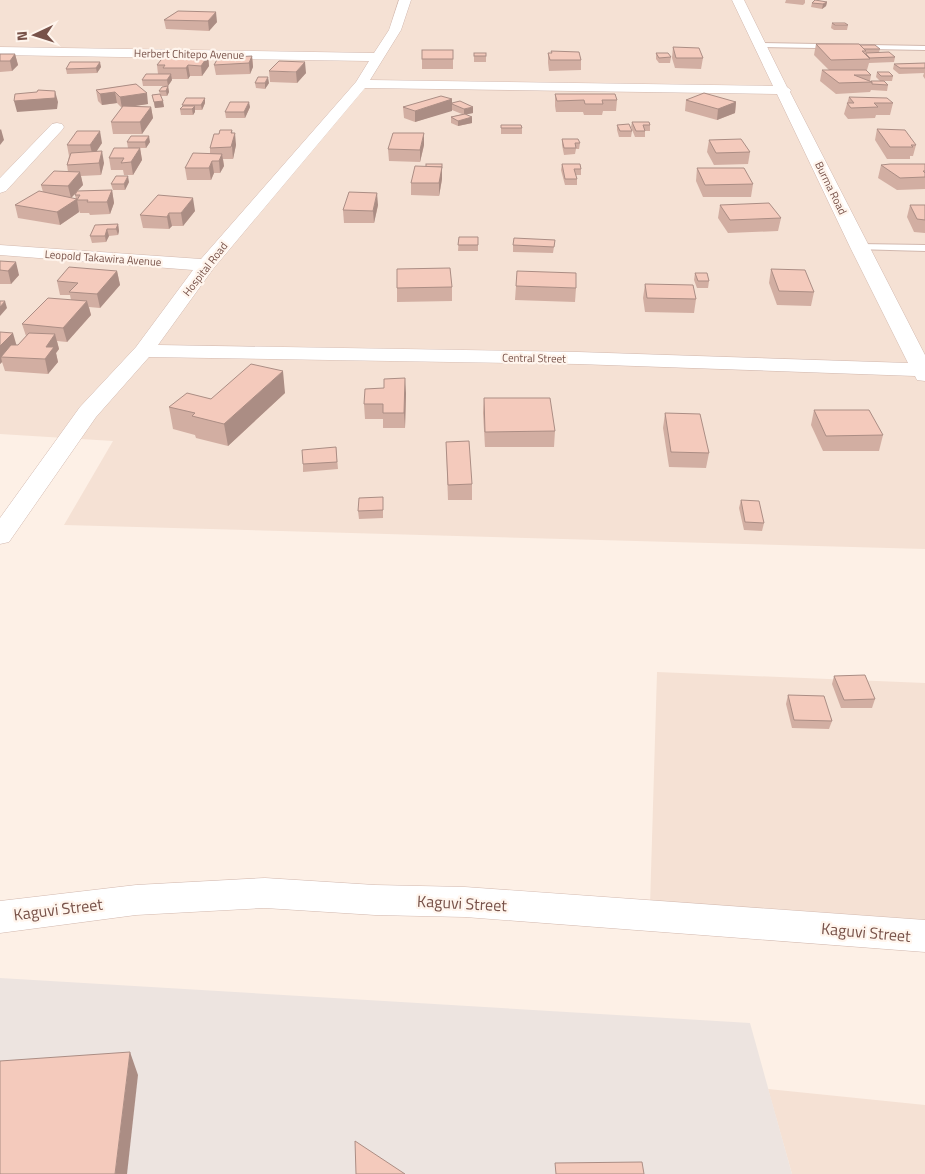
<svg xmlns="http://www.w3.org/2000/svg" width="925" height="1174" font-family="'Titillium Web',sans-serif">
  <rect width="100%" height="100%" fill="#fdf0e6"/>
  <!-- residential -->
  <g fill="#f5e1d4">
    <polygon points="0,0 925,0 925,549 64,525 113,441 0,434"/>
    <polygon points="657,672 925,683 925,924 650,906"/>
    <polygon points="768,1089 925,1105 925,1174 792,1174"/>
  </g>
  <!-- industrial -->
  <polygon fill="#ede4e0" points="0,978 750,1023 792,1174 0,1174"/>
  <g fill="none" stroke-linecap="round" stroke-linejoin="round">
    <!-- service casing -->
    <g stroke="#d2b8ae" stroke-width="2">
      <g id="service">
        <polygon points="757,43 925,46 925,50 760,47 757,47"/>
        <polygon points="859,244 925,245 925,251 855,249 854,247 855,245"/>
      </g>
    </g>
    <!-- minor casing -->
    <g stroke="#d2b8ae" stroke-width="1">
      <g id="minor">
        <path d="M399,0H411L401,30L370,80L773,86L732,0H744L787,87L791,90L790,92L925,355V381L917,380L915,376L578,364L149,357L96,417L9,542L0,544V518L80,407L136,347L193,270L0,255V245L201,259L356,82L369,61L0,55V47L374,53L389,30ZM365,88L777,94L850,247L908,363L578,352L158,345L213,269Z"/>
        <polygon points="57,123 62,124 64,127 62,130 6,191 0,193 0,178 52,124"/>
        <polygon points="265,878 375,885 465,887 925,920 925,952 465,917 375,915 265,908 136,915 0,933 0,901 136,885"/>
      </g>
    </g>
    <!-- service -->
    <use href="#service" fill="#fff" fill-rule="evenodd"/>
    <!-- minor -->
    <use href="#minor" fill="#fff" fill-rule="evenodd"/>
  </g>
  <!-- wall -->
  <g fill="#d2aea2" fill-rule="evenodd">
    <polygon points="786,0 807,0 805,0 805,3 803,5 785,3"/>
    <polygon points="827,2 826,6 822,9 811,7 812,3"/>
    <polygon points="178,11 217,22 209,31 166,29 164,20"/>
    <polygon points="832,23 848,25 847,30 834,30 831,28"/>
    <polygon points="816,44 860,45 880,49 879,52 895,57 894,62 869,63 867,70 866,70 871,75 870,81 880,81 876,77 877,72 893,76 892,81 884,81 888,85 887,91 871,90 870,92 836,94 820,81 822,70 829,70 814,55"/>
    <polygon points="673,47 703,58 701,69 675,68 672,58"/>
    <polygon points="453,50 453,69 422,69 422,59"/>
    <polygon points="474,53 486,56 486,62 474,62"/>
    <polygon points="548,53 581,60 581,70 549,71 548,63"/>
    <polygon points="656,53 671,57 670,63 659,63 656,59"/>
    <polygon points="0,54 15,54 18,65 12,71 0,72"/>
    <polygon points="208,56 209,66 202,76 190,76 188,79 172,79 172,80 168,86 143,86 142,80 158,74 157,65"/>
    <polygon points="252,56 253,67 250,74 216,75 214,65"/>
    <polygon points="925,63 925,79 923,76 924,73 899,74 893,69 894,64"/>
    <polygon points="101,67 97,73 67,74 66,69"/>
    <polygon points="269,71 306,73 297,83 270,82"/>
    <polygon points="255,83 269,83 265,89 256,88"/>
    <polygon points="136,84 148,104 133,106 151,107 153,118 142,134 113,134 111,122 122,108 117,103 102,105 98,101 96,90"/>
    <polygon points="168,86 169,92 167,96 161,96 164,107 155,108 152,95 160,94 159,91"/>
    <polygon points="555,94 617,100 616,111 603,111 602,115 584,115 583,112 556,112 555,106"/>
    <polygon points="849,97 893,103 890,115 876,115 875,118 848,119 844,114"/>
    <polygon points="452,99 452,103 473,113 466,114 472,123 458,126 451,123 451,117 462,114 452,110 415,122 404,118 403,107"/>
    <polygon points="686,100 736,102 735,113 717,120 685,111"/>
    <polygon points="205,103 202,110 195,110 195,112 193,115 181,115 180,109 183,106 182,105"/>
    <polygon points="250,107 245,118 226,118 225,112"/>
    <polygon points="632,122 650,125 650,131 645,131 645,137 635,137 631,127"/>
    <polygon points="501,125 522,128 522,134 501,134"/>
    <polygon points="617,125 632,131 631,137 619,137 617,130"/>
    <polygon points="877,129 916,145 913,156 910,156 910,159 887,159 875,140"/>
    <polygon points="232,133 236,145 233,159 223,159 224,166 220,173 214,173 211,180 187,180 185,168 210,154 210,148"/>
    <polygon points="562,139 580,143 579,149 576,149 575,154 564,155 562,145"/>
    <polygon points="709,140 750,152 748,164 714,165 707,152"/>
    <polygon points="127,142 150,142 146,148 140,148 142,160 133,175 124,175 123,170 111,170 109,158 128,148"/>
    <path d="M102,143L96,151L104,163L101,175L81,176L83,185L77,191L112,190L114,203L110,214L90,215L89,213H80L78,208L79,212L60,225L18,218L15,205L43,192L41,185L68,172L67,165L69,156L67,145ZM77,192L75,195L76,199L71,198Z"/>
    <polygon points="424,145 420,162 389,161 388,149"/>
    <polygon points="562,164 581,169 581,175 576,175 577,179 577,185 565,185 561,170"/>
    <polygon points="925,164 925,189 897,190 878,178 881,165"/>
    <polygon points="697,168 753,184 751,197 703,197 696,181"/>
    <polygon points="442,179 439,196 411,195 411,183"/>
    <polygon points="129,182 125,190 113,190 111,184"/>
    <polygon points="378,205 374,223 344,223 343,210"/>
    <polygon points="720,205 781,218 778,231 728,233 718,218"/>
    <polygon points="910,205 925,205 925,233 914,232 907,217"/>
    <polygon points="195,211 183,226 172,226 169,229 143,228 140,215"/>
    <polygon points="118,224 119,231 118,235 109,236 106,242 92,243 90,236"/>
    <polygon points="459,237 478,237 478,251 458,251"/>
    <polygon points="555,240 553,253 513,252 513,245"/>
    <polygon points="0,261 19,275 11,284 0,284"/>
    <polygon points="397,269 452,287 452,301 397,302"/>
    <polygon points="771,269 814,292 811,306 777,305 769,283"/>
    <polygon points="117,271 120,285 100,308 89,307 91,315 67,342 57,341 59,349 56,353 58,362 48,374 5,371 2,362 0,364 0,332 16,345 18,345 26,336 22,324 71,300 70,295 60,295 57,281"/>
    <polygon points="695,273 709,281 708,288 697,288 694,280"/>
    <polygon points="645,284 696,299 694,313 645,312 643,298"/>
    <polygon points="516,286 576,288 575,302 515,300"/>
    <polygon points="285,393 228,446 196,438 195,435 173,429 169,407 211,399"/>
    <polygon points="406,393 405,428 383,428 383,419 365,419 364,404"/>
    <polygon points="484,398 555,431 554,447 485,447 483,413"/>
    <polygon points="814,410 883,435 879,451 823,451 811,425"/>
    <polygon points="665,413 709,453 706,468 669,467 663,428"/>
    <polygon points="446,442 472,484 472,500 448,500"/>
    <polygon points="336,447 338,469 303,472 303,464"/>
    <polygon points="383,497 383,518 359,519 358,511"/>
    <polygon points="741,500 764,523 762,531 744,530 739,508"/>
    <polygon points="834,676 875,699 872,708 841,708 832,684"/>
    <polygon points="788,695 832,721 829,729 792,728 786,704"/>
  </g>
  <!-- shaded-wall -->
  <g fill="#ab8d84">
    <polygon points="827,2 826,6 822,9 823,4"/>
    <polygon points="216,12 217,22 209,31 208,21"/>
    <polygon points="15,54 18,65 12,71 10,61"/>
    <polygon points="208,56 209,66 202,76 201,66"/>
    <polygon points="252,56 253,67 250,74 249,63"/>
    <polygon points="100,62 101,67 97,73 96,68"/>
    <polygon points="305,62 306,73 297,83 296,72"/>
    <polygon points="188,65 190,76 188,79 186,68"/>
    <polygon points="171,74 172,80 168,86 167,80"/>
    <polygon points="268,77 269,83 265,89 265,83"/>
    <polygon points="168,86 169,92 167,96 166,91"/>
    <polygon points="55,91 58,102 57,109 17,112 14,101"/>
    <polygon points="115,92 117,103 102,105 100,94"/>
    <polygon points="147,93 148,104 122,108 120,97"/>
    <polygon points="205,98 205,103 202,110 201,105"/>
    <polygon points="452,99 452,111 415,122 415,111"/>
    <polygon points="163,101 164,107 155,108 154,102"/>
    <polygon points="249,102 250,107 245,118 244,112"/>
    <polygon points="736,102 735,113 717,120 718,109"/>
    <polygon points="195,106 195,112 193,115 192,109"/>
    <polygon points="151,107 153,118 142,134 140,122"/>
    <polygon points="473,107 473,113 464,115 464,109"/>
    <polygon points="472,117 472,123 458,126 458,121"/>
    <polygon points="1,129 4,140 0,145 0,130"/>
    <polygon points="232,130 233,140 235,133 236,145 233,159 231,133"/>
    <polygon points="100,131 102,143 93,157 90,145"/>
    <polygon points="424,133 424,145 420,162 420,150"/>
    <polygon points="149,136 150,142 146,148 145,142"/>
    <polygon points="140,148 142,160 133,175 131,162"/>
    <polygon points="102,151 104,163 101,175 99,163"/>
    <polygon points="222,154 224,166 220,173 219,161"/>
    <polygon points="212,161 214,173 211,180 209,168"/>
    <polygon points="442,164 442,179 439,196 439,183"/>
    <polygon points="80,172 83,185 71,198 68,186"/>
    <polygon points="128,176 129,182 125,190 124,184"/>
    <polygon points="112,190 114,203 110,214 107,202"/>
    <polygon points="377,193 378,205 374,223 373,211"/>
    <polygon points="193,198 195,211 183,226 181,213"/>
    <polygon points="77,199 79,212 60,225 57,212"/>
    <polygon points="169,213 172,226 169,229 167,217"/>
    <polygon points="118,224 119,231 118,235 116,229"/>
    <polygon points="107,229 109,236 106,242 105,236"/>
    <polygon points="16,262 19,275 11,284 8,271"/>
    <polygon points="117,271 120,285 100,308 97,294"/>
    <polygon points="5,301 7,308 0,316 0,307"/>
    <polygon points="87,301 91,315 67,342 63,328"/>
    <polygon points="13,333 17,347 1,357 2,362 0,364 0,346"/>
    <polygon points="55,334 59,349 56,353 58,362 48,374 45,359 46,347"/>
    <polygon points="283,371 285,393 228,446 224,424"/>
    <polygon points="405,378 406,393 405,428 404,413"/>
    <polygon points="130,1052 138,1075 127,1174 115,1174"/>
  </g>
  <!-- building -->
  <g fill="#f4cabc" stroke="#ab8d84">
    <polygon points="815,0 827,2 823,4 812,3"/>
    <polygon points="178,11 216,12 208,21 164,20"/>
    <polygon points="832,23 845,23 848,25 835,25"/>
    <polygon points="816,44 859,44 866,51 862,51 870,59 831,60"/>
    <polygon points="860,45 875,45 880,49 864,49"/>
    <polygon points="673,47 699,48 703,58 676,58"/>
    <rect x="422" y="50" width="31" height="9"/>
    <polygon points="551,51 579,52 581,60 550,60 548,53 552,53"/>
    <polygon points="889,52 895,57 870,58 866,54 866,53"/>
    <rect x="474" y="53" width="12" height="3"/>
    <polygon points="656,53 668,53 671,57 659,58"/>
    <polygon points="0,54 15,54 10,61 0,61"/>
    <polygon points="165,55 208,56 201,66 188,65 186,68 163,68 165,65 157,65"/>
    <polygon points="252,56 249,63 214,65 218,58"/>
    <polygon points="279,61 305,62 296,72 269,71"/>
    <polygon points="70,62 100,62 96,68 66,69"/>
    <polygon points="925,63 925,68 900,68 894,64"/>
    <polygon points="822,70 866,70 871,75 854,75 872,82 839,83"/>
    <polygon points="877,72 889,72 893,76 881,76"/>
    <polygon points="146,74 171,74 167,80 142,80"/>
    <polygon points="258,77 268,77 265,83 255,83"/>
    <polygon points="871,81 884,81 888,85 872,84 872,82"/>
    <polygon points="136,84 147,93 120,97 115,92 100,94 96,90"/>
    <polygon points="168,86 166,91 159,91 162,87"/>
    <polygon points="38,90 55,91 55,98 14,101 15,94 37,92"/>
    <polygon points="704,93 736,102 718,109 686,100"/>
    <polygon points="160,94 163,101 154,102 152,95"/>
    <polygon points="555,94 615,94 617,100 602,100 603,104 585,104 584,100 557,101"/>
    <polygon points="441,96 452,99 415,111 403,107"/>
    <polygon points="849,97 887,98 893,103 874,103 878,107 851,108 847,103 854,103"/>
    <polygon points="186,98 205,98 201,105 182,105"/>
    <polygon points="460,101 473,107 464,109 452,104 452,103"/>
    <polygon points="230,102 249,102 244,112 225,112"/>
    <polygon points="123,106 151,107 140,122 111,122"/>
    <polygon points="183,106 195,106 192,109 180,109"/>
    <polygon points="465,114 472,117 458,121 451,117"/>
    <polygon points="632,122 649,122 650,125 643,125 645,131 636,131"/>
    <polygon points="629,124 632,131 620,131 617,125"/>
    <polygon points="501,125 521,125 522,128 501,128"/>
    <polygon points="877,129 905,130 916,145 911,145 913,147 890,147"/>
    <polygon points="220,130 232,130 231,133 235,133 231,147 210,148 214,134 219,134"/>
    <polygon points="77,131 100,131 90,145 67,145"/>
    <polygon points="393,133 424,133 420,150 388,149"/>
    <polygon points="131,136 149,136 145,142 127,142"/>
    <polygon points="562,139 578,139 580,143 575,143 576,148 564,148"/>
    <polygon points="741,139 750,152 716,153 709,140"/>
    <polygon points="114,148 140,148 131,162 121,163 124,158 109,158"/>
    <polygon points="102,151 99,163 67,165 71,153"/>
    <polygon points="193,153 222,154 219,161 212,161 209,168 185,168"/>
    <rect x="426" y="164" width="16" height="3"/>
    <polygon points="562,164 580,164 581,169 574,169 577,179 565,179"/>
    <polygon points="890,164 925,164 925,171 923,171 925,173 925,177 900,178 881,165"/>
    <polygon points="415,166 442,167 439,183 411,183"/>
    <polygon points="697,168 744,168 753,184 705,185"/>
    <polygon points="54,171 80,172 68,186 41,185"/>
    <polygon points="116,176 128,176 124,184 111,184"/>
    <polygon points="112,190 107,202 87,202 88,200 77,200 80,195 75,195 77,191"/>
    <polygon points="39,191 77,199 57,212 15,205"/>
    <polygon points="349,192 377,193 373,211 343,210"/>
    <polygon points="158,195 193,198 181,213 169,213 167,217 140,215"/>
    <polygon points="769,203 781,218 730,220 720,205"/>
    <polygon points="910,205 925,205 925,220 917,219"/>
    <polygon points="118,224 116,229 107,229 105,236 90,236 95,225"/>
    <polygon points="459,237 478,237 478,245 458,245"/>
    <polygon points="514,238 555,240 554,247 513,245"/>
    <polygon points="0,261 16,262 8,271 0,270"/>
    <polygon points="69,267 117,271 97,294 69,292 78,283 57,281"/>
    <polygon points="450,268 452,287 397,288 397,269"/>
    <polygon points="771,269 805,270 814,292 779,291"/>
    <polygon points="517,271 576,273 576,288 516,286"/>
    <polygon points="695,273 707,273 709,281 698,281"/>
    <polygon points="645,284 693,285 696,299 647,298"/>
    <polygon points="48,298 87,301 63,328 22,324"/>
    <polygon points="0,301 5,301 0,307"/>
    <polygon points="0,332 13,333 0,346"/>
    <polygon points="29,333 55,334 46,347 54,347 45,359 1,357 11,345 18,345"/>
    <polygon points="251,364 283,371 224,424 192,416 195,413 169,407 187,393 211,399"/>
    <polygon points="405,378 404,413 383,413 383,404 364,404 365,389 384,388 384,379"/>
    <polygon points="484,398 550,398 555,431 485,432"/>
    <polygon points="814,410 869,410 883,435 826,436"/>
    <polygon points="665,413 700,414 709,453 671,452"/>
    <polygon points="469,441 472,484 448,485 446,442"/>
    <polygon points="336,447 337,462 303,464 302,450"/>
    <polygon points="383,497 383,510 358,511 359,498"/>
    <polygon points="741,500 759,501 764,523 745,522"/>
    <polygon points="865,675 875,699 844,700 834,676"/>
    <polygon points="788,695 824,696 832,721 794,720"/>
    <polygon points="130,1052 115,1174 0,1174 0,1061"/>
    <polygon points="355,1141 405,1174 356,1174"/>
    <polygon points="642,1162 644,1174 556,1174 555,1163"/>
  </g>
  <g text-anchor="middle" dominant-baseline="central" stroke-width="4.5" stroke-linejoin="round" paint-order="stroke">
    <!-- far-street labels -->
    <g font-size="11" fill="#785249" stroke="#fff5ed">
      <text transform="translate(189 54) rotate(1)">Herbert Chitepo Avenue</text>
      <text transform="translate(831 188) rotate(64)">Burma Road</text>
      <text transform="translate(103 258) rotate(4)">Leopold Takawira Avenue</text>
      <text transform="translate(205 269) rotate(-52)">Hospital Road</text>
      <text transform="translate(534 358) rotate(1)">Central Street</text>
    </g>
    <!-- near-street labels -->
    <g font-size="16" fill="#785249" stroke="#fff5ed">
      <text transform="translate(462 903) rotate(3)">Kaguvi Street</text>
      <text transform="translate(58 909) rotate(-7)">Kaguvi Street</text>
      <text transform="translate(866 932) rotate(5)">Kaguvi Street</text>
    </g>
  </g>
  <!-- north arrow -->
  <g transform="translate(35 35) rotate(266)" stroke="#fff5ed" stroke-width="4" paint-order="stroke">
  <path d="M0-4L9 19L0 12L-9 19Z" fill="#785249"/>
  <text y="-8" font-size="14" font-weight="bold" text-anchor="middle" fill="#785249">N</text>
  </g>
</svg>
